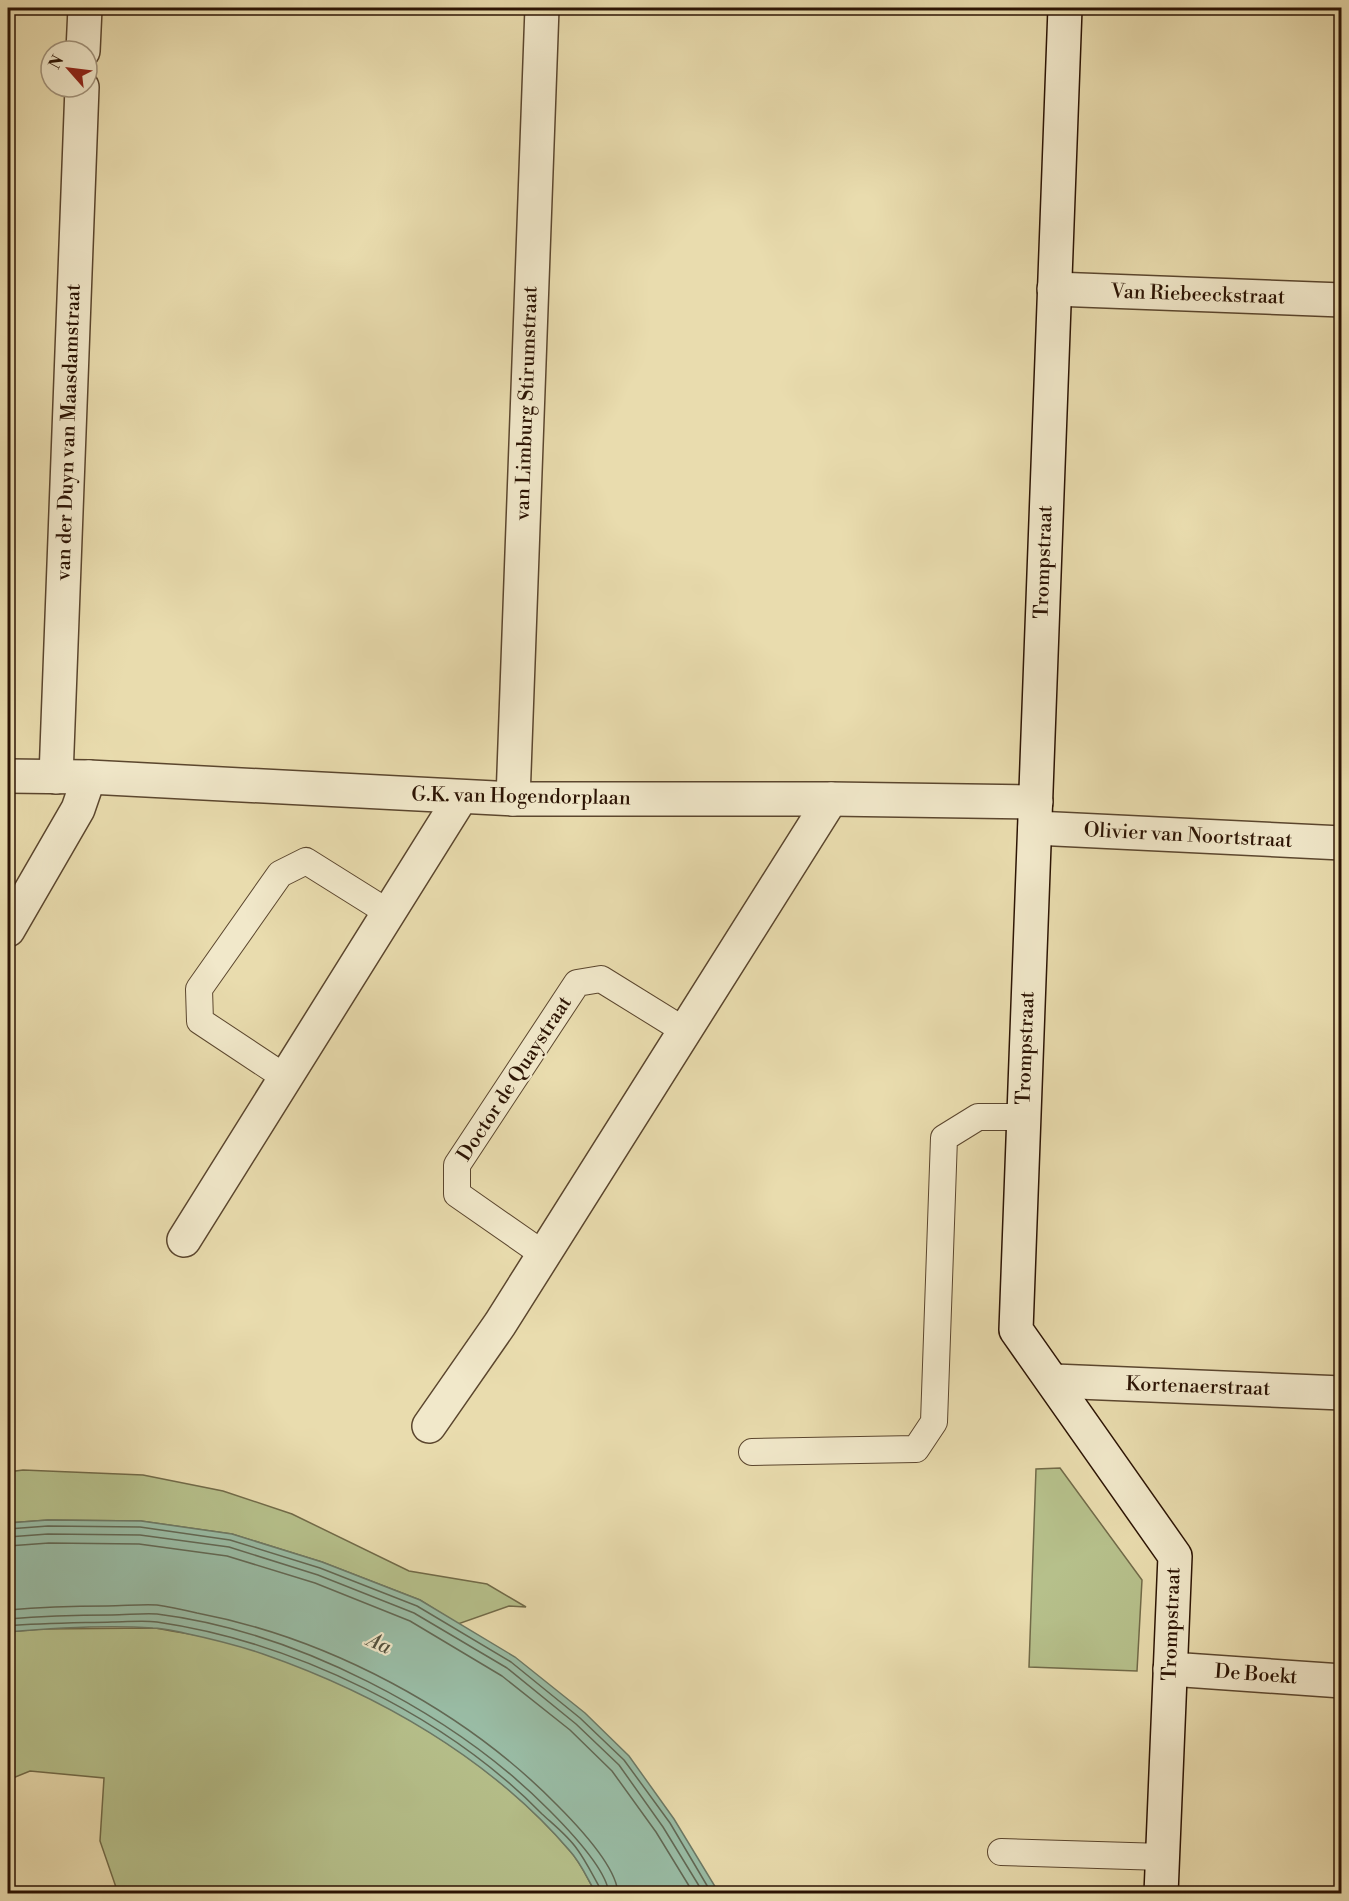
<svg xmlns="http://www.w3.org/2000/svg" width="1349" height="1901" font-family="'Libre Bodoni',serif">
  <rect width="100%" height="100%" fill="#e9dcae"/>
  <filter id="stains"><feTurbulence type="fractalNoise" baseFrequency=".00333" numOctaves="4"/><feColorMatrix values="0 0 0 0 .2 0 0 0 0 .09 0 0 0 0 .02 0 0 0 .5 -.17"/></filter>
  <radialGradient id="worn" r=".72"><stop offset=".6" stop-color="#630" stop-opacity="0"/><stop offset="1" stop-color="#630" stop-opacity=".3"/></radialGradient>
  <!-- green -->
  <g fill="#b6c08b" stroke="#716a48" stroke-width="1.5">
    <polygon points="1060,1468 1142,1580 1137,1671 1029,1667 1036,1469"/>
    <polygon points="23,1470 143,1475 223,1491 292,1514 409,1571 487,1584 526,1607 509,1606 458,1624 420,1600 322,1562 232,1534 141,1521 48,1520 8,1523 8,1472"/>
    <path d="M155,1628C181,1633 209,1636 235,1644C360,1683 484,1750 570,1851C581,1863 588,1880 596,1893H118L100,1841L104,1778L30,1771L8,1780V1632L41,1629Z"/>
  </g>
  <!-- water -->
  <path fill="#99bca5" stroke="#6d7965" stroke-width="1.5" d="M48,1520L141,1521L232,1534L322,1562L420,1600L515,1657L585,1713L629,1756L674,1819L719,1893H596C588,1880 581,1863 570,1851C490,1758 378,1694 263,1654C237,1645 212,1639 184,1633C174,1631 163,1628 153,1628C106,1625 54,1628 8,1632V1523Z"/>
  <g fill="none" stroke-linecap="round" stroke-linejoin="round">
    <!-- shore -->
    <g stroke="#626854" stroke-width="1.5">
      <polyline points="8,1529 48,1526 140,1527 230,1540 320,1568 417,1606 511,1662 580,1718 624,1760 670,1823 712,1894"/>
      <polyline points="8,1537 48,1534 140,1535 229,1547 318,1575 414,1613 507,1668 576,1724 619,1765 663,1827 704,1894"/>
      <polyline points="8,1546 49,1543 139,1544 227,1556 315,1583 410,1621 502,1676 570,1730 612,1771 656,1832 694,1894"/>
      <path d="M8,1610C41,1607 74,1606 107,1606C124,1606 141,1604 157,1605C171,1607 184,1610 197,1613C328,1638 464,1710 557,1805C576,1824 617,1866 618,1894"/>
      <path d="M8,1619C42,1616 77,1615 112,1615C127,1615 142,1613 157,1614C294,1631 452,1712 549,1810C566,1827 607,1869 609,1894"/>
      <path d="M8,1626C42,1623 77,1623 112,1622C127,1622 143,1620 157,1622C294,1642 445,1715 542,1814C554,1825 568,1836 577,1849C586,1861 593,1876 600,1888L601,1894"/>
    </g>
    <!-- lane casing -->
    <g stroke="#5b462e" stroke-width="28">
      <g id="lane">
        <polyline points="286,1078 200,1021 199,989 280,874 306,861 389,913"/>
        <polyline points="543,1254 457,1194 457,1165 577,983 601,979 685,1031"/>
        <polyline points="752,1452 916,1449 934,1422 944,1138 978,1117 1024,1117"/>
        <polyline points="1001,1852 1163,1857"/>
      </g>
    </g>
    <!-- street casing -->
    <g stroke="#5b462e" stroke-width="36">
      <g id="street">
        <polyline points="83,51 85,8"/>
        <polyline points="1054,289 1342,300"/>
        <polyline points="8,776 89,777 513,799 831,799 1036,802"/>
        <polyline points="56,777 82,87"/>
        <polyline points="513,799 542,8"/>
        <polyline points="1035,828 1342,843"/>
        <polyline points="8,930 78,809 89,777"/>
        <polyline points="184,1240 461,797"/>
        <polyline points="1054,1381 1342,1393"/>
        <polyline points="429,1426 500,1324 831,799"/>
        <polyline points="1170,1669 1342,1681"/>
      </g>
    </g>
    <!-- secondary casing -->
    <g stroke="#2c1404" stroke-width="36">
      <polyline id="secondary" points="1065,8 1016,1330 1175,1556 1161,1894"/>
    </g>
    <!-- lane -->
    <use href="#lane" stroke="#f1e8ca" stroke-width="26"/>
    <!-- street -->
    <use href="#street" stroke="#f1e8ca" stroke-width="33"/>
    <!-- secondary -->
    <use href="#secondary" stroke="#f1e8ca" stroke-width="33"/>
  </g>
  <g text-anchor="middle" dominant-baseline="central" stroke-width="4.5" stroke-linejoin="round" paint-order="stroke">
    <!-- street labels -->
    <g font-size="20" fill="#2c1404" stroke="#f1e8ca">
      <text transform="translate(1198 295) rotate(2)">Van Riebeeckstraat</text>
      <text transform="translate(527 403) rotate(-88)">van Limburg Stirumstraat</text>
      <text transform="translate(69 432) rotate(-88)">van der Duyn van Maasdamstraat</text>
      <text transform="translate(1044 562) rotate(-88)">Trompstraat</text>
      <text transform="translate(521 797) rotate(1)">G.K. van Hogendorplaan</text>
      <text transform="translate(1188 836) rotate(3)">Olivier van Noortstraat</text>
      <text transform="translate(1026 1048) rotate(-88)">Trompstraat</text>
      <text transform="translate(515 1079) rotate(-57)">Doctor de Quaystraat</text>
      <text transform="translate(1198 1387) rotate(2)">Kortenaerstraat</text>
      <text transform="translate(1172 1624) rotate(-88)">Trompstraat</text>
      <text transform="translate(1256 1675) rotate(4)">De Boekt</text>
    </g>
    <!-- water labels -->
    <g font-size="21" font-style="italic" fill="#524f3c" stroke="#f1e8ca">
      <text transform="translate(379 1644) rotate(24)">Aa</text>
    </g>
  </g>
  <!-- margin -->
  <rect width="1349" height="1901" fill="none" stroke="#e9dcae" stroke-width="30"/>
  <rect x="9" y="9" width="1331" height="1883" fill="none" stroke="#2c1404" stroke-width="3"/>
  <rect x="15" y="15" width="1319" height="1871" fill="none" stroke="#2c1404" stroke-width="1.5"/>
  <!-- north arrow -->
  <g transform="translate(69 69) rotate(298)"><circle r="28" fill="#f1e8ca" stroke="#a2937b" stroke-width="1.5"/>
  <path d="M0-4.5L10 22L0 15L-10 22Z" fill="#8f2418"/>
  <text y="-9" font-size="16" font-weight="bold" text-anchor="middle" fill="#2c1404">N</text>
  </g>
  <rect width="100%" height="100%" filter="url(#stains)"/>
  <rect width="100%" height="100%" fill="url(#worn)"/>
</svg>
